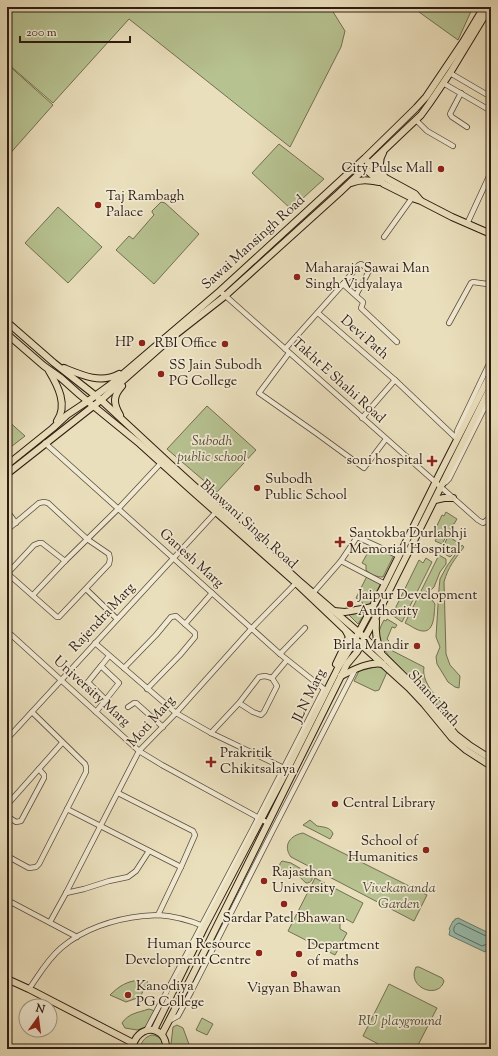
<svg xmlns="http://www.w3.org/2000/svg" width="498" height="1056" font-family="'Sorts Mill Goudy',serif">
  <rect width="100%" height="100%" fill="#eadfbc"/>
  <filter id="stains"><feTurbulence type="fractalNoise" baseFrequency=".005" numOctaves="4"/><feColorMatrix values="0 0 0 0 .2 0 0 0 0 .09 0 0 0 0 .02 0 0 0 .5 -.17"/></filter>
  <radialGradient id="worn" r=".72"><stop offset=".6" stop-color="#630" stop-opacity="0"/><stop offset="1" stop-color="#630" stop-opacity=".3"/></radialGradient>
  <!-- green -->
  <g fill="#b7c291" stroke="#726f52">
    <polygon points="7,7 330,7 345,31 341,47 290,147 129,19 53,103 7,63"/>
    <polygon points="412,7 473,7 458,40"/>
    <polygon points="7,64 53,105 7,157"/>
    <polygon points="279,144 324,179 291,209 252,173"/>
    <polygon points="161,202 165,203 199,234 154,284 116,250 129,236 133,239 153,216 154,215 152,212 152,211"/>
    <polygon points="58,207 102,247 68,283 25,243"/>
    <polygon points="207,406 256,450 217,492 167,449"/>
    <polygon points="7,420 25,436 7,450"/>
    <polygon points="446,512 457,519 454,524 453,524 442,544 435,541 437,537 433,534 442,515 444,516"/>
    <polygon points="448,536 460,544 452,555 450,557 441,552"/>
    <path d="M372,545L394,555L383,577C377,577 371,575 366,570V565L362,563Z"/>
    <path d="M462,545L464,547C455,559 448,567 444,582L446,654L450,665L460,676L459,688L455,687L448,682L437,664L436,657L440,647L436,637L439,589L440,579L447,566Z"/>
    <polygon points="439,555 446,559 446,564 440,572 434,587 431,590 422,593 421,591"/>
    <polygon points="426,558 432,562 402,622 392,615 419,560 423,563"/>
    <polygon points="367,576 376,581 380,585 371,602 369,604 361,608 363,603 356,598"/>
    <path d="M421,597L432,600L435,604C434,612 435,632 423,631C417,631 410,625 405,623L417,599L418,598Z"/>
    <polygon points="366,611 358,624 349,615"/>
    <path d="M387,619L397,625L395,628L392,627L387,639L389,641L385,647L424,667C421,683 439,700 449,711L450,714L448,716L388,655C379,641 375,636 384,620L386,621Z"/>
    <polygon points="379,666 387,672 379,690 375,691 354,681 359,671"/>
    <path d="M310,820L317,826C323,827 331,827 333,834L330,839L303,825Z"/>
    <path d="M303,833L427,895L414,921L291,857C282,845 291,835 303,833Z"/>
    <path d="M282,861L291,863L310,874L312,875C313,880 311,883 306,883C302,880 299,875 295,873C291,871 286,872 281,870C279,867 279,864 282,861Z"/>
    <polygon points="315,878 363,903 353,923 346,919 343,920 340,924 340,929 347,933 335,955 288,931"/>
    <path d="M416,967H419L442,978L444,981C439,1000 406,988 416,967Z"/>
    <path d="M140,980L148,982L140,997L126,1002L110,995C119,986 127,981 140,980Z"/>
    <polygon points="389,984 437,1008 416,1049 388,1049 363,1036"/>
    <path d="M149,1009L155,1011L147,1027L137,1030L125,1028L122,1023C129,1013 137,1013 149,1009Z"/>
    <polygon points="202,1018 213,1024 207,1035 196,1030"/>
    <polygon points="177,1025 183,1028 190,1047 189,1049 172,1049 171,1044 173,1027"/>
    <path d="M152,1035C160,1036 164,1041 163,1049H139C142,1042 144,1037 152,1035Z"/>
  </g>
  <!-- water -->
  <polygon fill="#98bdae" stroke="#6d7d70" points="458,918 491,934 491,947 488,947 485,952 449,935 450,930 449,929 453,921 454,921 455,919"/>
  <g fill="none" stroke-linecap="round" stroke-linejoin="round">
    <!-- shore -->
    <path stroke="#626c60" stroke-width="1" d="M491,938L488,937L459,923C455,924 452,929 455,933L482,946L487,944H491"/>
    <!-- minor casing -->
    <g stroke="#5c4d3c" stroke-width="6">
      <g id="minor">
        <polyline points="450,73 491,97"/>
        <polyline points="443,83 491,111"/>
        <polyline points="461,93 451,112 450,114 452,117 467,127"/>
        <polyline points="416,120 427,131 453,146"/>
        <polyline points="467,224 491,172"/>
        <polyline points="384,237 412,198"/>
        <polyline points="343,284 363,302 363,303 361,308 397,342"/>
        <polyline points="220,291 478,520 483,523 491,517"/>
        <polyline points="318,313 395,380 457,439"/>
        <polyline points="449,323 471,283 473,282 487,284 491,277"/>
        <polyline points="285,349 343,284 359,265 361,264 368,269 369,271 356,295"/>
        <polyline points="289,353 259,393 316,433 364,468 386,439"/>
        <polyline points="482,407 491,411"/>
        <polyline points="362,418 395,380"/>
        <polyline points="457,439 457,431 489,364 491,361"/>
        <polyline points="45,443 280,654 324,689 253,828 146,1031"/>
        <polyline points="443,484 446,482 449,479 491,395"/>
        <polyline points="7,511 16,523"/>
        <polyline points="7,530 39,503 44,502 48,503 87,539 109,554 110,559 109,564 59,617 57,617 7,573"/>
        <polyline points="341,561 357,537 399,556"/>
        <polyline points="7,574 34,545 39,543 42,543 65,561"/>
        <polyline points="86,589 117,619"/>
        <polyline points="313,593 341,561 385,584"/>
        <polyline points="33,595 65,561 118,509 161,463"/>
        <polyline points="185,624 212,593"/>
        <polyline points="7,631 139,751 162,765 268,823"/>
        <polyline points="95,643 176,713 211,733 286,769"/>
        <polyline points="280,654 305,628"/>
        <polyline points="101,666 109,656"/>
        <polyline points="124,668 156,635 171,617 176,616 195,633 195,637 180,655 147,689"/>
        <polyline points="272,678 287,660"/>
        <polyline points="128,707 134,703 136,703 163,727"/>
        <polyline points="96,712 119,683 101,666 88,682 106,700"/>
        <polyline points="211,733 239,703 259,677 265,676 272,678 277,686 264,712 261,715 253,712 239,703"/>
        <polyline points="7,739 216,512"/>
        <polyline points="118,793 193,831 195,835 181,867 158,915"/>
        <polyline points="7,805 62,743"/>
        <polyline points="67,809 181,867"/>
        <polyline points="7,816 16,822 21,821 44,778 44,775 39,769"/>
        <polyline points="7,856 29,868 36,867 39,864 86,772 86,767 85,764 32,712"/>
        <polyline points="66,893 84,889 109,881 128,877 136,871 149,851"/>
        <polyline points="7,900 77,937"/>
        <polyline points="50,922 66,893 139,751 176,713 252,628 296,583"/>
        <path d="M29,989C39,975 47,960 61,948C83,929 114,919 143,916C148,916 153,915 158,915C173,916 189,920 203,926"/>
        <polyline points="169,1021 178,1016 191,992 272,832 355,670"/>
      </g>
    </g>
    <!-- major casing -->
    <g stroke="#2d1c12" stroke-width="8">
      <g id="major">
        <path d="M383,153C378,161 379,168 384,176"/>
        <polyline points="367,161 377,173 382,176 415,194 420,200"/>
        <polyline points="362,166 372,175 384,184 412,198 421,201 452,217 491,234"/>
        <path d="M351,183C361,179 369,180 379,182"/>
        <polyline points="7,322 54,363 101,400 169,463 298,580 364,637 418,690 456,735 469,745 491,759"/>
        <polyline points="7,334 44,366 61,378 80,395 140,444 191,490 296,583 355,639 409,688 424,704 452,738 466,750 491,766"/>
        <path d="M64,368C81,375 101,384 119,374"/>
        <path d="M49,371C58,386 68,405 57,421"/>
        <path d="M120,415C113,403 113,396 122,386"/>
        <polyline points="7,465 53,428 67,415 88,401 110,385 220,291 365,158 416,108 426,97 463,42 484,7"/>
        <polyline points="7,474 101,400 170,339 225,296 339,193 404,131 421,115 429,104 450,73 490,7"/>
        <polyline points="435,500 444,498 453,498"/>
        <polyline points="334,611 345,612 373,607"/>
        <path d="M376,621C375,633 376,641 381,652"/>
        <polyline points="336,664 349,637 346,631"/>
        <path d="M341,676C353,670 370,661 383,664"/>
        <polyline points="7,979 29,989 133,1043"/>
        <polyline points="154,1030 205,926 287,770 338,668 351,647 385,584 439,475 491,373"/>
        <polyline points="162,1034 192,976 341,676 347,664 357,652 376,617 491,386"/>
        <path d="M131,1049C133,1045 134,1041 137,1037C149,1023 167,1031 166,1049"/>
      </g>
    </g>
    <!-- minor -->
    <use href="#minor" stroke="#f1ead3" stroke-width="4.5"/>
    <!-- major -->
    <use href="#major" stroke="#eadfbc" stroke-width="6"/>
  </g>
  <!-- markers -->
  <g fill="#8f2418" stroke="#f1ead3" stroke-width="1.5">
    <circle cx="441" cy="169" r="4"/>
    <circle cx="98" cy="205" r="4"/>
    <circle cx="297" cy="277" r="4"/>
    <circle cx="142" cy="343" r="4"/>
    <circle cx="225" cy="344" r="4"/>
    <circle cx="161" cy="374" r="4"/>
    <path d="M430 455h4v4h4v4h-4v4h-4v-4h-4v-4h4z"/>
    <circle cx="257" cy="488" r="4"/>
    <path d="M338 536h4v4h4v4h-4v4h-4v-4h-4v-4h4z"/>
    <circle cx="350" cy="604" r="4"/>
    <circle cx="417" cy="646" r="4"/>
    <path d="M209 756h4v4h4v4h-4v4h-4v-4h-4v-4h4z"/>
    <circle cx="335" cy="804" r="4"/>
    <circle cx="426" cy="850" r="4"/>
    <circle cx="264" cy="881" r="4"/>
    <circle cx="284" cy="904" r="4"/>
    <circle cx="259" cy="953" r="4"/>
    <circle cx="299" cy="954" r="4"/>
    <circle cx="294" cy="974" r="4"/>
    <circle cx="128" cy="995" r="4"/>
  </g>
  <g text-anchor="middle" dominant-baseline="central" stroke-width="3.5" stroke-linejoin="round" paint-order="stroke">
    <!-- poi labels -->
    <g font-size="14" fill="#2d1c12" stroke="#f1ead3" text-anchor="start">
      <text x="433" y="169" text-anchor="end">City Pulse Mall</text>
      <text x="106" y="197">Taj Rambagh<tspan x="106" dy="16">Palace</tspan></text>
      <text x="305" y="269">Maharaja Sawai Man<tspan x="305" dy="16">Singh Vidyalaya</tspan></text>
      <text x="134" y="343" text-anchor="end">HP</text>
      <text x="217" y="344" text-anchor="end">RBI Office</text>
      <text x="169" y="366">SS Jain Subodh<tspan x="169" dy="16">PG College</tspan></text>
      <text x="423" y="461" text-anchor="end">soni hospital</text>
      <text x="265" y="480">Subodh<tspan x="265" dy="16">Public School</tspan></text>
      <text x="349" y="534">Santokba Durlabhji<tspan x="349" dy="16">Memorial Hospital</tspan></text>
      <text x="358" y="596">Jaipur Development<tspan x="358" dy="16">Authority</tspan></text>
      <text x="409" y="646" text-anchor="end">Birla Mandir</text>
      <text x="220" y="754">Prakritik<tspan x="220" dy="16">Chikitsalaya</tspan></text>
      <text x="343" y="804">Central Library</text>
      <text x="418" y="842" text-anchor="end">School of<tspan x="418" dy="16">Humanities</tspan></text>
      <text x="272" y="873">Rajasthan<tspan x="272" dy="16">University</tspan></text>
      <text x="284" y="919" text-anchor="middle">Sardar Patel Bhawan</text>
      <text x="251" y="945" text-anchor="end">Human Resource<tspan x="251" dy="16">Development Centre</tspan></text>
      <text x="307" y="946">Department<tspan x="307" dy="16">of maths</tspan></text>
      <text x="136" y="987">Kanodiya<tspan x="136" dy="16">PG College</tspan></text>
      <text x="294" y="989" text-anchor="middle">Vigyan Bhawan</text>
    </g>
    <!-- street labels -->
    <g font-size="14" fill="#2d1c12" stroke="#f1ead3">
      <text transform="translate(254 243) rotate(-42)">Sawai Mansingh Road</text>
      <text transform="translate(364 338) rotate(41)">Devi Path</text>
      <text transform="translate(338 381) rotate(42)">Takht E Shahi Road</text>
      <text transform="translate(248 525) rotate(42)">Bhawani Singh Road</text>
      <text transform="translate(191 559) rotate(42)">Ganesh Marg</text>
      <text transform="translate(103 618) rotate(-47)">Rajendra Marg</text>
      <text transform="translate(91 692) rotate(42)">University Marg</text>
      <text transform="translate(310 696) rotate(-64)">JLN Marg</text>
      <text transform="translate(433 699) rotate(48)">Shanti Path</text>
      <text transform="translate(152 722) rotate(-48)">Moti Marg</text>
    </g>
    <!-- park labels -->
    <g font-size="14" font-style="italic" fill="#564e38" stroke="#f1ead3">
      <text x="212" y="442">Subodh<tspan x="212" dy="16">public school</tspan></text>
      <text x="399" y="889">Vivekananda<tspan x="399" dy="16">Garden</tspan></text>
      <text x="400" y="1022">RU playground</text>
    </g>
  </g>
  <!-- margin -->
  <rect width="498" height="1056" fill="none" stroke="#eadfbc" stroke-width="24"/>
  <rect x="8" y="8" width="482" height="1040" fill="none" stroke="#2d1c12" stroke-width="2"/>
  <rect x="12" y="12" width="474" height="1032" fill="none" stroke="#2d1c12"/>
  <!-- north arrow -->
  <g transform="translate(38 1018) rotate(14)"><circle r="19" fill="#f1ead3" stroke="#a39886"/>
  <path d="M0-3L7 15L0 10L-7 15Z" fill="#8f2418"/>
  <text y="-6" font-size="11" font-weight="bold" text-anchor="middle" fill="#2d1c12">N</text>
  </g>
  <!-- scale -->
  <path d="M20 36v6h110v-6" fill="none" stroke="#2d1c12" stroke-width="2"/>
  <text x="26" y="36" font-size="12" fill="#2d1c12" stroke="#f1ead3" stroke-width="3" paint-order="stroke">200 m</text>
  <rect width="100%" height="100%" filter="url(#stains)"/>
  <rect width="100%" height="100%" fill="url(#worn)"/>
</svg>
